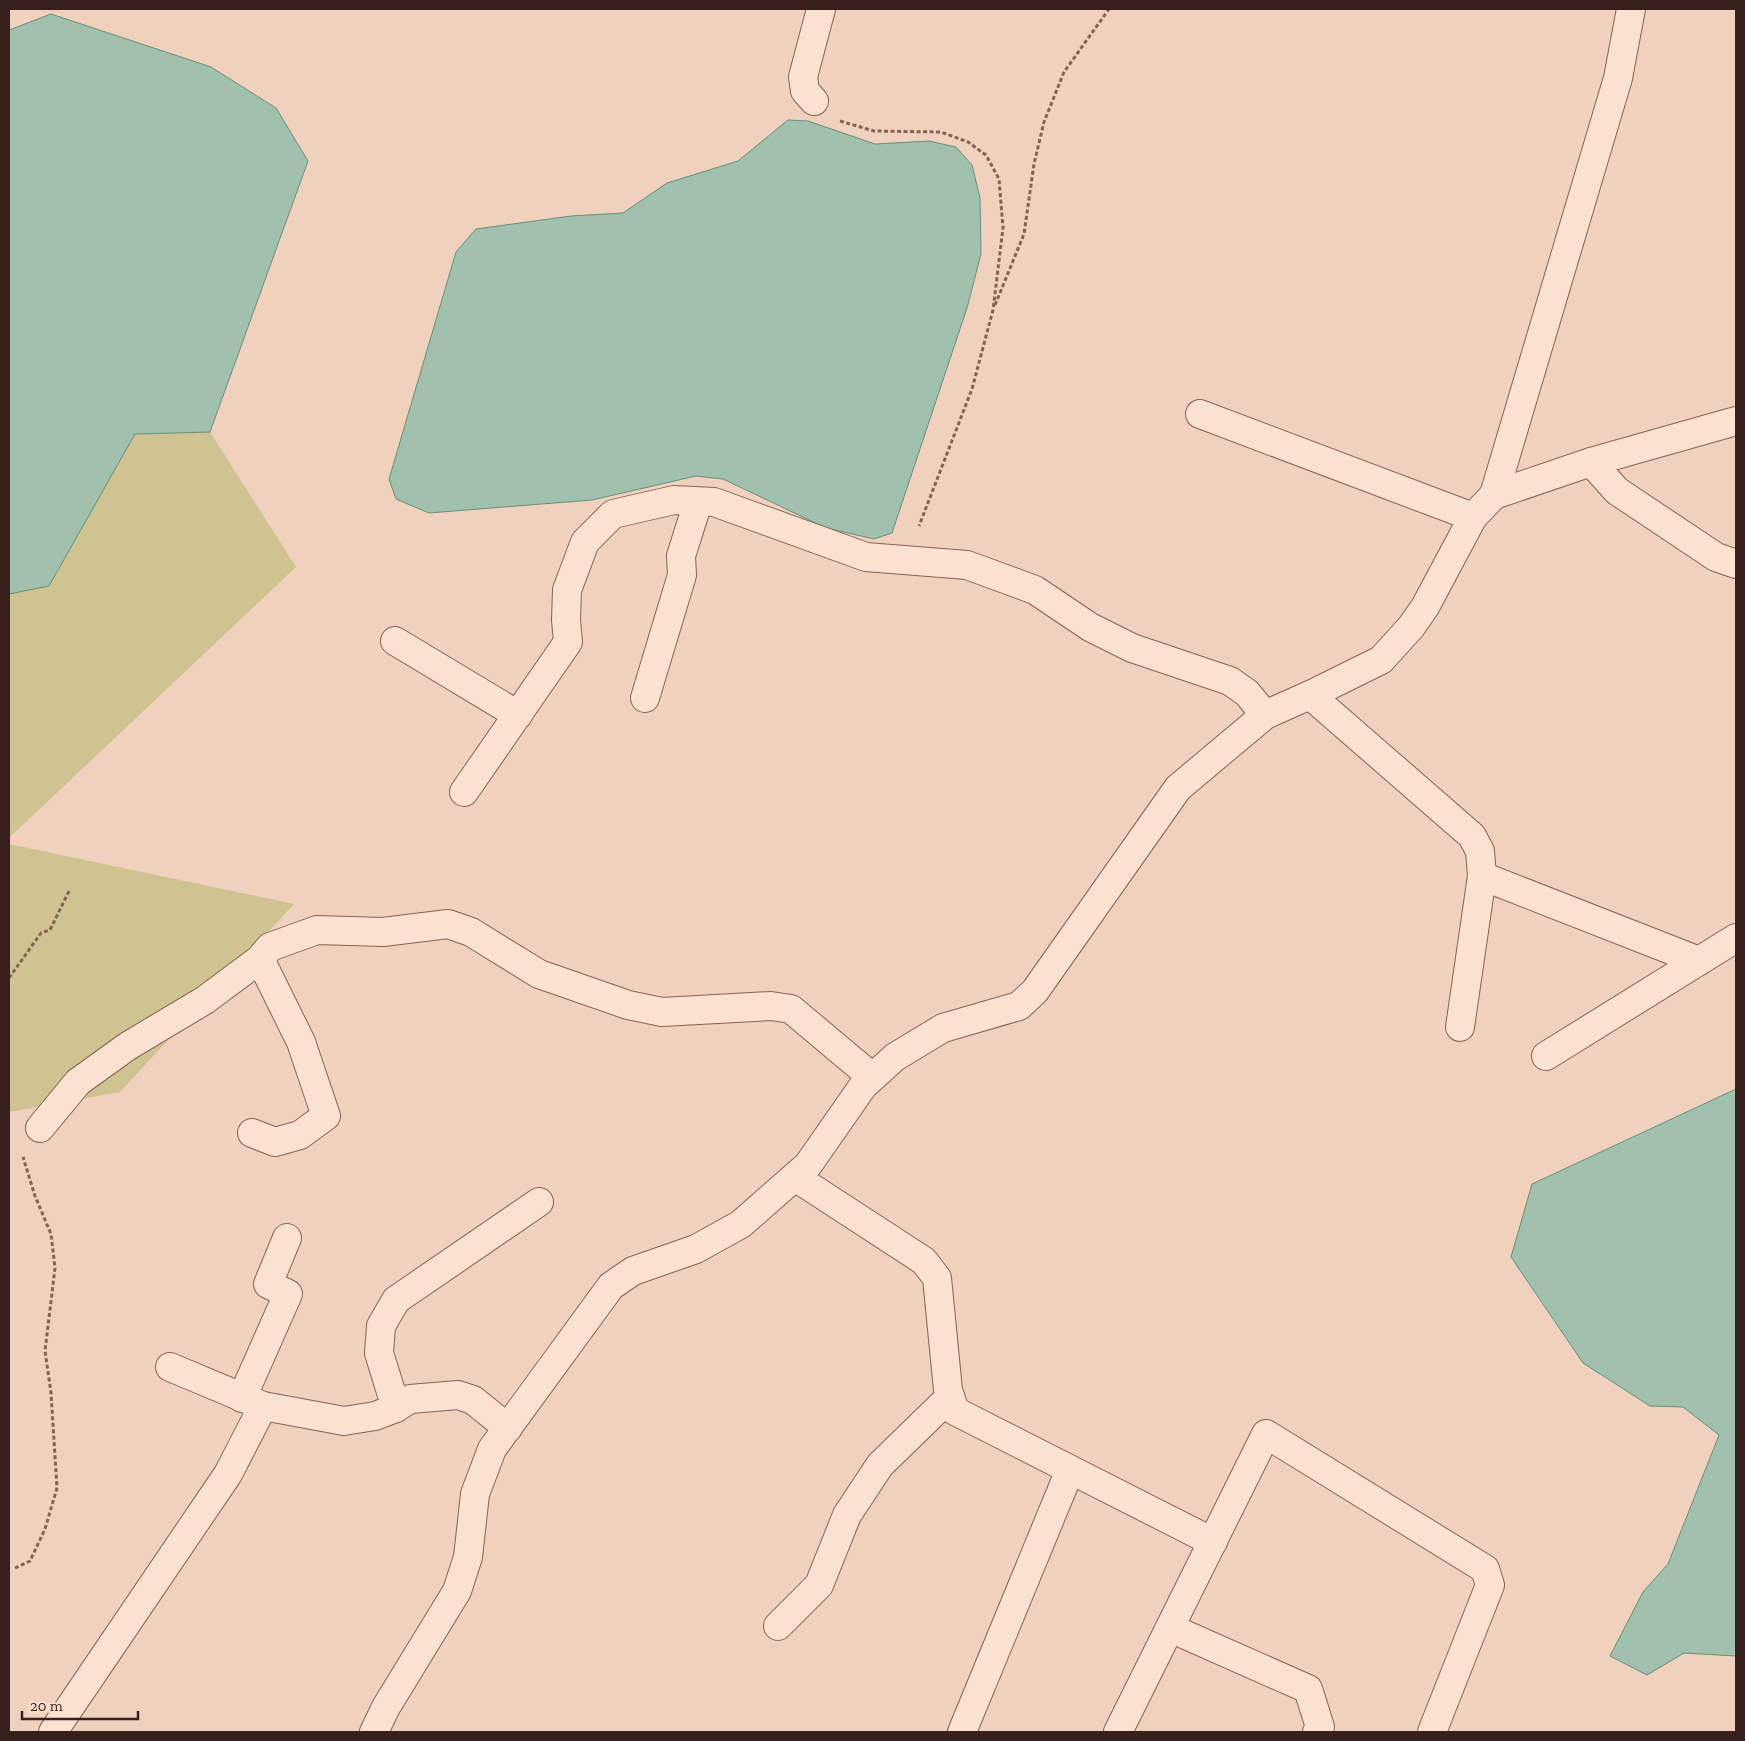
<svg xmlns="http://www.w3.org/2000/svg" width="1745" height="1741" font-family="'Zilla Slab',serif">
  <rect width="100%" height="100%" fill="#f0d1bd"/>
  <!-- green -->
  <g fill="#cec391">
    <polygon points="210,432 296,567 9,838 9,594 49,585 135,434"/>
    <polygon points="9,844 294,904 120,1092 9,1112"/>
  </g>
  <!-- water -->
  <g fill="#a1c1ae" stroke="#688f79">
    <polygon points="51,14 211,67 276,108 308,161 210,432 135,434 49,586 9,594 9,30"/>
    <polygon points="788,120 808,121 875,144 929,141 956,147 972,165 980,198 981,254 967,308 892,533 874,539 826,528 723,479 696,476 592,500 429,513 396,499 389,479 456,252 476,229 571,216 623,213 667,183 738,161"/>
    <polygon points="1736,1089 1736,1656 1684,1653 1647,1675 1610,1656 1643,1592 1668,1564 1719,1435 1683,1407 1650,1406 1583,1363 1511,1257 1532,1184"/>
  </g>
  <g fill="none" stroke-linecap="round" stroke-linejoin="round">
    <!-- minor casing -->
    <g stroke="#886155" stroke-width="30">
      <g id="minor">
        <polyline points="814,101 805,91 803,77 821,9"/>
        <polyline points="1200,414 1473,517"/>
        <polyline points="1591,462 1617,491 1716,557 1736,564"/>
        <polyline points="1494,495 1618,78 1631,9"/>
        <polyline points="395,641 518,715"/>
        <polyline points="1310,695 1472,836 1480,851 1482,876 1699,961"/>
        <polyline points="645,698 682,575 681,556 698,502"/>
        <polyline points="464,792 568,642 566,620 567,590 585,542 613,514 674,500 714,502 866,557 967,565 1035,590 1090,627 1132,648 1230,681 1247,693 1265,715"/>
        <polyline points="1460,1027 1482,876"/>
        <polyline points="1546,1056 1736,938"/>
        <polyline points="40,1128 78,1082 128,1046 205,1000 260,959"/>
        <polyline points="252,1133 275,1142 300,1135 326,1116 301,1042 260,959 270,947 317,930 383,932 448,924 471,932 539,974 628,1005 662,1012 771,1006 791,1009 872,1077"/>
        <polyline points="795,1177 924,1261 937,1278 948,1390 955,1411 1213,1542"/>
        <polyline points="170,1367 263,1406 344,1421 375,1416 396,1408 410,1399 458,1395 473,1400 508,1428"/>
        <polyline points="242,1398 288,1294 268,1284 287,1238"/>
        <polyline points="396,1408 379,1353 381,1326 396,1300 539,1202"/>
        <polyline points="778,1626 819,1585 847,1515 880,1465 950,1397"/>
        <polyline points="1170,1628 1308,1689 1320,1727 1317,1732"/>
        <polyline points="53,1732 228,1474 263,1406"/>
        <polyline points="374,1732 386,1707 457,1591 468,1557 475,1494 492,1449 611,1286 633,1271 696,1249 741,1224 808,1165 863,1086 895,1057 943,1028 1019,1006 1035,991 1178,788 1265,715 1310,695 1381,660 1411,627 1425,607 1473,517 1494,495 1591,462 1736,421"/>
        <polyline points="962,1732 1070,1470"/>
        <polyline points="1118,1732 1266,1434 1485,1569 1490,1585 1432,1732"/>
      </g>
    </g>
    <!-- path -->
    <g stroke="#886155" stroke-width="3" stroke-dasharray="4 2.5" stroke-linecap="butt">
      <polyline points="840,121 874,131 941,132 968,142 986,155 999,179 1003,228 993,310 972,389 919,526"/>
      <polyline points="995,305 1024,234 1034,164 1044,122 1064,72 1109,9"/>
      <polyline points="9,978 41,933 50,930 70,889"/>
      <polyline points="15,1568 30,1561 45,1529 57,1488 51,1393 45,1351 55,1268 51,1234 35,1196 23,1157"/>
    </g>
    <!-- minor -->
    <use href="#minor" stroke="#fae1d0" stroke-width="28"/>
  </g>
  <!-- border -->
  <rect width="1745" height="1741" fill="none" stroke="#37201b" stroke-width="20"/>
  <!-- scale -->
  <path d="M22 1711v8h116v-8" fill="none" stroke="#37201b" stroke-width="2.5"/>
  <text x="30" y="1711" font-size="15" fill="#37201b" stroke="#f7decd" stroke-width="4" paint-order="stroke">20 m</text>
</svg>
